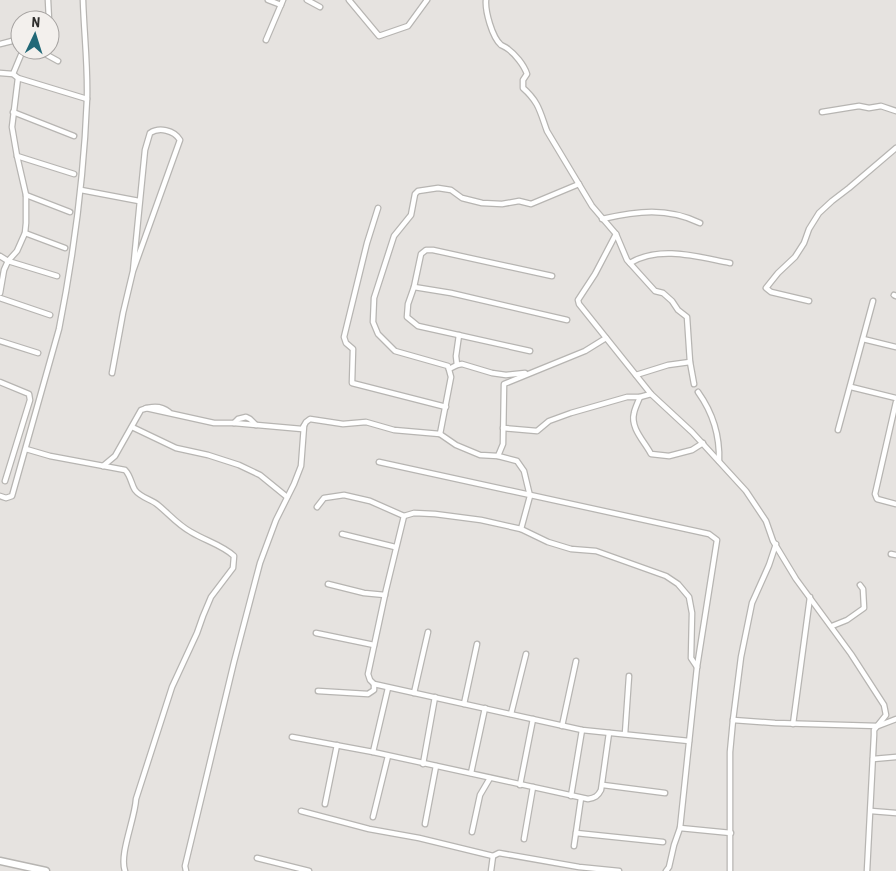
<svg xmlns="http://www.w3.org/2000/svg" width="896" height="871" font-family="'Roboto Condensed',sans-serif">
  <rect width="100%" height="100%" fill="#e6e3e0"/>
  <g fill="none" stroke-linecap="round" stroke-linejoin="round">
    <!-- street casing -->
    <g stroke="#b7b5b2" stroke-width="7">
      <g id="street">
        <polyline points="48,0 49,20"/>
        <polyline points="268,0 281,5"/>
        <polyline points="307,0 320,7"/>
        <polyline points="349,0 379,36 408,26 427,0"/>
        <path d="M486,0C485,11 492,37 501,45C503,46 506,47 508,49C515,54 524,65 527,74L523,80V88C539,102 540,112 547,131L592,206L616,234L627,260L655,291L663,293L672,301L678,310L687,317L690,362L694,384"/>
        <polyline points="266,40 283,0"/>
        <polyline points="0,44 12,41 20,41"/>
        <polyline points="38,50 58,61"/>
        <polyline points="0,73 13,74 18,78 12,127 17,156 26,195 26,223 25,233 17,251 8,261 4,270 0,293"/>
        <polyline points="13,74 23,50"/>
        <polyline points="18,78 87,99"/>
        <polyline points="13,112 74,136"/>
        <polyline points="822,112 859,106 869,108 881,106 896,111"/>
        <polyline points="17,156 74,174"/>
        <polyline points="81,190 139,201"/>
        <polyline points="26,195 70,212"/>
        <polyline points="378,208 367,243 344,337 346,343 353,349 352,383 446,407"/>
        <path d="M602,219C637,211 667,207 700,223"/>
        <polyline points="25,233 65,248"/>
        <polyline points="616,234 595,274 578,300 579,304 651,394 692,432 746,491 766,521 773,541 796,579 851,654 884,705 886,715 874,730 874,735 867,871"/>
        <polyline points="0,256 8,261 57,276"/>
        <path d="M630,263C660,245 698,257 730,263"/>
        <polyline points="414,287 451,293 567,320"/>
        <polyline points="894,295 896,296"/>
        <polyline points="0,298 50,315"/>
        <polyline points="809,301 771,292 766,288 778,273 795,257 804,243 809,229 819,213 832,201 849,188 896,148"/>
        <polyline points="863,339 896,347"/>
        <polyline points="0,341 38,353"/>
        <polyline points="530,351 418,326 407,317 408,304 414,287 421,254 426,250 433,250 552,276"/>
        <polyline points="457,365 456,356 459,335"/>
        <polyline points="449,369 457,365 462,364 492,373 506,375 525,373"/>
        <path d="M112,373L123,313L133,271L180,140C174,130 159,127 150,133L145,150L133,271"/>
        <polyline points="636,375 668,365 690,362"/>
        <polyline points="0,382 29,394 30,400 5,481"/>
        <polyline points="851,387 896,398"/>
        <path d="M698,392C713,413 720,435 719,461"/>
        <path d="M640,397C638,402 635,408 634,413C630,428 645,442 651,454L669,456L692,450L703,443"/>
        <polyline points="896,402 875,494 877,499 896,504"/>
        <polyline points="146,408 214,423 234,423 302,429 306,422 310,419 343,424 366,422 394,430 440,434 456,445 480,455 498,456 517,461 524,471 530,496 521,529"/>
        <polyline points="234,423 238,419 246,417 250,419 256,425"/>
        <polyline points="132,427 176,448 208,455 239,465 260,475 287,497"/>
        <polyline points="503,428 537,431 549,421 571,413 627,397 640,397 651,394"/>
        <polyline points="838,430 873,301"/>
        <polyline points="440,434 451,377 448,366 395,351 378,334 373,322 374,298 394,236 411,215 415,194 418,191 438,188 451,190 462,198 482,203 502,204 519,201 531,204 579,184"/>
        <path d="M26,449L50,456L125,470C131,476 131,484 135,490C141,498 151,499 158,505C169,514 178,525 191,532C206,541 222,545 234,556L233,568L211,597L203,616L197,633L172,687L136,799C135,819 119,854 125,871"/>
        <polyline points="498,456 503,444 504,384 585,351 606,338"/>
        <polyline points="379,462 709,534 717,540 697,667 680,828 674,845 669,867 666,871"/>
        <path d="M103,466L115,456L141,410C151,406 161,405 169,412"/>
        <path d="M0,496L6,498L12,496L59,329C74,253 84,176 87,99C88,66 84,33 83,0"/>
        <polyline points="317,507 324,498 344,495 370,501 404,516 414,513 435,514 481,520 521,529 548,542 571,549 596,551 666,576 678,584 689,597 692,613 691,658 697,667"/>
        <polyline points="404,516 386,590 368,674 370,680 374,684 582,730 689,741"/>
        <polyline points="342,534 395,547"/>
        <polyline points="891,554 896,555"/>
        <polyline points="328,584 364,593 385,595"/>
        <polyline points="832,626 847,620 864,608 863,589 860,585"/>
        <polyline points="316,633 374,645"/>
        <polyline points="318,691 368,694 374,690 374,684"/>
        <polyline points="414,693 428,632"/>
        <polyline points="464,704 477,644"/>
        <polyline points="511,714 526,654"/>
        <polyline points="733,720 741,657 752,603 769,565 776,544"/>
        <polyline points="793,724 810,597"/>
        <polyline points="562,726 576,661"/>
        <polyline points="625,734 629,676"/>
        <path d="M292,737L373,752L588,799C595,798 598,796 601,790L609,733"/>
        <polyline points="373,752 388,688"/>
        <polyline points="873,759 896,757"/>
        <polyline points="423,764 435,697"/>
        <polyline points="471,773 485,708"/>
        <polyline points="520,785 533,719"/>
        <polyline points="603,785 665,793"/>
        <polyline points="571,796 582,730"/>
        <polyline points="325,804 337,745"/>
        <polyline points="301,811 369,829 419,838 493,856 499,853 579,867 619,871"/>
        <polyline points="871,811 896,813"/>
        <polyline points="373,817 388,756"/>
        <polyline points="425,824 436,766"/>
        <polyline points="680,828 731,833"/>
        <polyline points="472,832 480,795 490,778"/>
        <polyline points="576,833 663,842"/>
        <polyline points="524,839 533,787"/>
        <polyline points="574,846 581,798"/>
        <polyline points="257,858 309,871"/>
        <polyline points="186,871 185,866 234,662 260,563 276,520 294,484 301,466 304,426"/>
        <polyline points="491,871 493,856"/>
        <polyline points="730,871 730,752 733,720 775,723 878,726 896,719"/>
      </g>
    </g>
    <!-- secondary casing -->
    <g stroke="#b7b5b2" stroke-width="9">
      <polyline id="secondary" points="0,861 46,871"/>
    </g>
    <!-- street -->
    <use href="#street" stroke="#fff" stroke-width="4.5"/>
    <!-- secondary -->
    <use href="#secondary" stroke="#fff" stroke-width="6"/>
  </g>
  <!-- north arrow -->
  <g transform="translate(35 35) rotate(4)"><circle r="24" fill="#f3f0ed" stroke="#a5a2a0"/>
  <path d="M0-4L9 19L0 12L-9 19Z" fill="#216877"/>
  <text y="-8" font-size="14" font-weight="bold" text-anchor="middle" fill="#2f2e2d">N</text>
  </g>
</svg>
